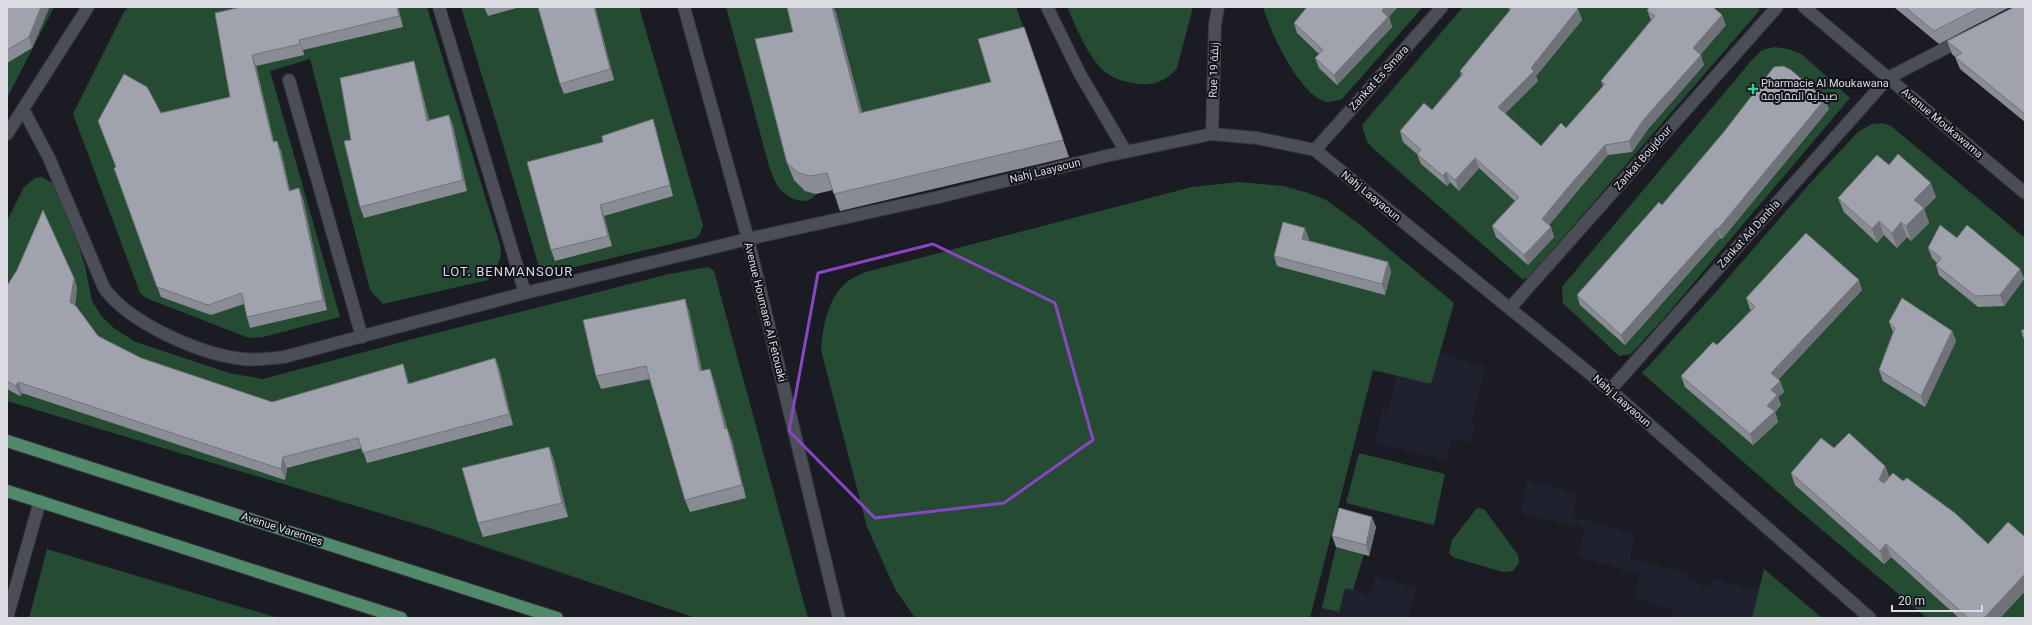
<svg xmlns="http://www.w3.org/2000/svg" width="2032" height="625" font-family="Roboto,Cairo,sans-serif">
  <rect width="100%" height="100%" fill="#1a1b23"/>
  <!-- built -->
  <g fill="#1f212f">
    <polygon points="1438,353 1486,366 1472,424 1476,425 1471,443 1452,438 1446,460 1375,442 1382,409 1388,410 1396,375 1431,384"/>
    <polygon points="1527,480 1578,493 1573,517 1635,533 1630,559 1690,574 1688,581 1710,587 1712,579 1759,590 1752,618 1670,618 1673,609 1634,598 1640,574 1577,557 1584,528 1520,513"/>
    <polygon points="1375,576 1417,588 1408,618 1319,618 1322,608 1339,612 1345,587 1370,595"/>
  </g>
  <!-- green -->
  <g fill="#254c33">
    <polygon points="7,7 54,7 7,98"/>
    <polygon points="129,7 427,7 501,248 500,260 488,280 383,304 370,290 310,59 270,71 340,317 263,337 249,338 146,298 140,293 73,114 124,12"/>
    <polygon points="461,7 639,7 703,225 700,234 696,238 549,273 543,272 539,267 501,138"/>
    <path d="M726,7H1016L1030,45L985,56L998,99L816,194C806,209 783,197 776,183C773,178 771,171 769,166Z"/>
    <path d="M1067,7H1193L1177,68C1167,80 1155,86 1139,84C1127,82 1114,80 1104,71C1088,57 1076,27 1067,7Z"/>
    <path d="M1263,7H1423L1342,99C1338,100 1332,102 1327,102C1300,97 1270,31 1263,7Z"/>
    <polygon points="1463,7 1756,7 1760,10 1528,278 1522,279 1378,153 1367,142 1362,125"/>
    <polygon points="1775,47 1788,49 1803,55 1850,98 1664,318 1631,354 1619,356 1563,303 1562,287 1751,61 1762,50"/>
    <polygon points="1883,123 1891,126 2025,238 2025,618 1927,618 1796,508 1642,373 1715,293 1812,181 1858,132 1872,124"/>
    <polygon points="42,177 54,184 73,228 85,266 92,301 102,317 115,329 136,342 229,373 263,379 413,339 669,274 708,267 714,271 808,618 696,618 426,527 7,401 7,221 24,187 35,178"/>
    <path d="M1239,182L1283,186L1305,192L1326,200L1359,224L1454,303L1431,384L1373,370L1310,618H915L895,589L867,527L821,350C823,325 828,297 848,281C853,277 860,275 866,272L1192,187Z"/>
    <polygon points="1359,453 1445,474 1434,525 1346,503"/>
    <polygon points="1477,508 1484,509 1518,555 1519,563 1513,571 1503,572 1455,558 1449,554 1452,540"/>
    <polygon points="1336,547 1364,554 1353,590 1345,588 1339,612 1322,608"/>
    <polygon points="47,549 278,618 29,618"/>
    <polygon points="1764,569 1822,618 1752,618"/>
  </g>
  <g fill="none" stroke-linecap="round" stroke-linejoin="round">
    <!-- minor casing -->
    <g stroke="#34353b" stroke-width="14">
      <g id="minor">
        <polyline points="439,7 525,293"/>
        <polyline points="684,7 748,239 839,618"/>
        <polyline points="1047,7 1080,74 1126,152"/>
        <polyline points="1804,7 2025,193"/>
        <polyline points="289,80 362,337"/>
        <path d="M23,109L49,158L104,288C129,323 201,355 244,359C257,361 271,358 284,357L525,293L748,239L939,197L1106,156L1212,134L1257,138L1315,150L1610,390L1870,618"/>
        <polyline points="7,134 88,7"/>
        <polyline points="1212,134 1215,25 1218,7"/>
        <polyline points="1315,150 1442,7"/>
        <polyline points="1510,308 1777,7"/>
        <polyline points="1610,390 1888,78 1963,39"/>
        <polyline points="7,618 40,501"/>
      </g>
    </g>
    <!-- major casing -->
    <g stroke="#34353b" stroke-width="14">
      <g id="major">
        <polyline points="7,441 557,618"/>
        <polyline points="7,491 401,618"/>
      </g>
    </g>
    <!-- minor -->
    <use href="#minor" stroke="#4c4e57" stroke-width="12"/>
    <!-- major -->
    <use href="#major" stroke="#51896b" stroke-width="12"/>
  </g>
  <!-- wall -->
  <g fill="#8a8c95">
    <polygon points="7,7 49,8 32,48 7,63"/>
    <polygon points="398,7 403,27 303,50 304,55 256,66 274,142 281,151 290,191 299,188 303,199 327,310 250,328 247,317 244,304 211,315 161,297 114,168 116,167 161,113 230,97 215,13"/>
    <polygon points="484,7 520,7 488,16"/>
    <polygon points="538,7 595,7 614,80 564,94 560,84"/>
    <polygon points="787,7 833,7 836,13 862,113 991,82 1024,27 1069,157 840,211 833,190 816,194 805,191 794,180 787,163 793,32"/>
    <polygon points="1508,7 1576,7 1578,9 1582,20 1536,76 1538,81 1505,113 1541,146 1566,128 1603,86 1601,81 1651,20 1647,10 1726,25 1700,54 1704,65 1648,129 1632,152 1608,155 1574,195 1549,225 1551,227 1554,237 1528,265 1496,237 1492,226 1515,201 1479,168 1459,191 1450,182 1447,186 1421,164 1417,154 1403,142 1400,131 1432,110 1461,75 1460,71 1510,11"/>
    <polygon points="1894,7 2010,7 1939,44"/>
    <polygon points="2025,7 2025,122 1960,69 1955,57 1952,54 1947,41"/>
    <polygon points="1389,17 1392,27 1337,85 1319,68 1315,58 1319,54 1297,33 1294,23"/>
    <polygon points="417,72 429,120 449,115 453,126 467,191 364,218 360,207 351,140"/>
    <polygon points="1829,109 1722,239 1720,238 1625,345 1580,305 1577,295 1662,205 1723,133"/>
    <polygon points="653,119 656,130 673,196 604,216 612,246 555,261 551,250 603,142"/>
    <polygon points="1889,165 1936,197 1924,209 1929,223 1911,241 1907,237 1897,248 1884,235 1877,243 1844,212 1838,198"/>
    <polygon points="1957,238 2020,269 2024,279 2004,306 1978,307 1939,275 1936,265 1937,263 1932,258 1928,248"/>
    <polygon points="1309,239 1308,241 1388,262 1391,272 1385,295 1277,266 1274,256"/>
    <polygon points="17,270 74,278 77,288 75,305 98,336 141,358 272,402 403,364 409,384 495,358 499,368 513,425 367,463 362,448 287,468 285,480 22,393 20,396 7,389 7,286"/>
    <polygon points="1862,290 1778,380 1780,381 1784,392 1778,397 1781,405 1775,412 1778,422 1753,445 1685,387 1681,376 1717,345 1751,310 1750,309 1746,298"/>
    <polygon points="685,299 689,312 702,371 714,381 727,428 732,441 746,498 690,512 685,500 650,379 601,389 596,376"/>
    <polygon points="1889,322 1952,331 1956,341 1925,407 1883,381 1879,370 1893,332"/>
    <polygon points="2025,329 2025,342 2021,331"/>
    <polygon points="549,447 554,461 568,517 483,537 478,523"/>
    <polygon points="1885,466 1889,477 2025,591 2000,618 1959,618 1891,557 1884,564 1795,485 1791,473"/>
    <polygon points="1376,527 1369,556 1336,547 1332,536"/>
  </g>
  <!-- shaded-wall -->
  <g fill="#707279">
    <polygon points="41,7 49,7 49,8 32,48 29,37"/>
    <polygon points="397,7 398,7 403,27 399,16"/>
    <polygon points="594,7 595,7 614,80 610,69"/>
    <polygon points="832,7 833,7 836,13 867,130 860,113"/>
    <polygon points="1385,7 1398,7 1389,17 1392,27 1337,85 1334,75"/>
    <polygon points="1578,9 1582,20 1536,76 1538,81 1502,117 1498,107"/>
    <polygon points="1722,15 1726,25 1697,59 1693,48"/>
    <polygon points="299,40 303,50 304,55 300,44"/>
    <polygon points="252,55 256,66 276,152 273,142"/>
    <polygon points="1701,55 1704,65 1648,129 1632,152 1629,141 1644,119"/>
    <polygon points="414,61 417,72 431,131 427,121"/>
    <polygon points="1825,99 1829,109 1722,239 1718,229"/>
    <polygon points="449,115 453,126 467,191 463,180"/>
    <polygon points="653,119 656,130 673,196 670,185"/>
    <polygon points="277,141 281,151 292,201 289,191"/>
    <polygon points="1605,145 1608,155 1574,195 1546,229 1542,219 1570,185"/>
    <polygon points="1475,158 1479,168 1459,191 1455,180"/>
    <polygon points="1446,172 1450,182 1447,186 1443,176"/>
    <polygon points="1931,183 1936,197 1924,209 1929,223 1911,241 1906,226 1914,200"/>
    <polygon points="299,188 303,199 327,310 323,300"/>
    <polygon points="600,205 604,216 612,246 608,236"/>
    <polygon points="1879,221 1884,235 1877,243 1872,229"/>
    <polygon points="1901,222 1907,237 1897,248 1892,233"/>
    <polygon points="1551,227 1554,237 1528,265 1524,255"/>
    <polygon points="1305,228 1309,239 1306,250 1302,239"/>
    <polygon points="1717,228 1720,238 1625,345 1621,335"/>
    <polygon points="1388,262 1391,272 1385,295 1382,284"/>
    <polygon points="2020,269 2024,279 2004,306 2000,295"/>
    <polygon points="74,278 77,288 73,313 70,302"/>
    <polygon points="1859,280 1862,290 1775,383 1771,373"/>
    <polygon points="685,299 689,312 705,384 700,371"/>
    <polygon points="1952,331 1956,341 1925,407 1921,396"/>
    <polygon points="495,358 499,368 513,425 509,414"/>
    <polygon points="403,364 412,394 408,384"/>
    <polygon points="710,369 714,381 730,441 725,429"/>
    <polygon points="1780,381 1784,392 1778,397 1781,405 1775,412 1778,422 1753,445 1750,434 1767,406 1771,390"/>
    <polygon points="18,382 22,393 20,396 16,386"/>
    <polygon points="727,428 732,441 746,498 742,485"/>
    <polygon points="549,447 554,461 568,517 562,503"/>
    <polygon points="283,457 287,468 285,480 281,469"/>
    <polygon points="1885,466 1890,479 1884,492 1879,480"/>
    <polygon points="1372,517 1376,527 1369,556 1366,545"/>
    <polygon points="1886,544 1891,557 1884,564 1880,551"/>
    <polygon points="2025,574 2025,591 2000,618 1984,618"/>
  </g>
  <!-- building -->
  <g fill="#a0a3ad" stroke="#707279">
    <polygon points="7,7 41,7 29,37 7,50"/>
    <polygon points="241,7 397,7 399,16 299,40 300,44 252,55 273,142 277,141 289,191 299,188 323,300 247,317 242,293 208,305 157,287 114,168 116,167 98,121 124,74 147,87 161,113 230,97 215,13"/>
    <polygon points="538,7 594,7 610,69 560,84"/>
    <polygon points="787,7 832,7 860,113 991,82 978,39 1024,27 1063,140 834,194 827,173 810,176 799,173 787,163 755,39 793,32"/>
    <polygon points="1307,7 1385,7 1382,11 1388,17 1334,75 1315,58 1323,50 1294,23"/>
    <polygon points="1509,7 1576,7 1578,9 1531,68 1534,71 1498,107 1541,146 1561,123 1566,128 1605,84 1601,81 1655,16 1647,10 1650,7 1713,7 1722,15 1693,48 1701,55 1644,119 1629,141 1605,145 1570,185 1542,219 1551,227 1524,255 1492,226 1519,197 1475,158 1455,180 1446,172 1443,176 1417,154 1421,150 1400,131 1424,103 1432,110 1463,74 1460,71 1511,9"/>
    <polygon points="1905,7 1981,7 1934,31"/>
    <polygon points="2014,7 2025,7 2025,114 1955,57 1962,53 1947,41"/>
    <polygon points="414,61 427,121 449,115 463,180 360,207 344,141 351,140 340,78"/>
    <polygon points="1783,66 1791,70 1825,99 1718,229 1717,228 1621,335 1577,295 1659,202 1662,205 1723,133 1774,67"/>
    <polygon points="653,119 670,185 600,205 608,236 551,250 527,162 603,142 602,136"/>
    <polygon points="1898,154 1931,183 1914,200 1924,208 1906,226 1901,222 1892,233 1879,221 1872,229 1838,198 1877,155 1889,165"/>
    <polygon points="43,210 74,278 70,302 76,306 98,336 141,358 272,402 403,364 408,384 495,358 509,414 363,453 358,438 283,457 281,469 18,382 16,386 7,381 7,286 17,270"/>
    <polygon points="1283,222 1305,228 1302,239 1388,262 1382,284 1274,256"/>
    <polygon points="1940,225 1957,238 1967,225 2020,269 2000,295 1975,296 1936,265 1941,258 1928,248"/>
    <polygon points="1806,233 1859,280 1771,373 1780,381 1771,390 1777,395 1767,406 1775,411 1750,434 1681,376 1713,342 1717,345 1755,307 1746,298"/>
    <polygon points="1902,298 1952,331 1921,396 1879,370 1895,328 1889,322"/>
    <polygon points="685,299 700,371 710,369 725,429 727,428 742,485 685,500 646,366 596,376 583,320"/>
    <polygon points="2025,329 2025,334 2021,331"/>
    <polygon points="1849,433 1885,466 1879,480 1884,483 1893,473 1903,481 1907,478 1955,513 1988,544 2008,522 2025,537 2025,574 1984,618 1968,618 1886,544 1880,551 1791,473 1821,438 1834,448"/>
    <polygon points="549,447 562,503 478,523 462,468"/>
    <polygon points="1339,508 1372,517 1366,545 1332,536"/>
  </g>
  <!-- marked area -->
  <path fill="none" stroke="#8946c4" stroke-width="3" stroke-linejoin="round" d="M933,244L1055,303L1093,440L1004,503L875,518L789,431L818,273Z"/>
  <!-- markers -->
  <path fill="#34d881" stroke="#11121a" stroke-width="1.5" d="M1751 83h4v4h4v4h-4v4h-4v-4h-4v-4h4z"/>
  <g text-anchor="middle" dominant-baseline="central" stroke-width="4" stroke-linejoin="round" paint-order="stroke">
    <!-- street labels -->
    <g font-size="11" fill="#dbdce1" stroke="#11121a">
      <text transform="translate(1214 70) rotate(-88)">Rue 19 زنقة</text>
      <text transform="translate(1379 78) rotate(-48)">Zankat Es Smara</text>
      <text transform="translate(1942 123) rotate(40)">Avenue Moukawama</text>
      <text transform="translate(1643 158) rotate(-49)">Zankat Boujdour</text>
      <text transform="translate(1045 171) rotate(-14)">Nahj Laayaoun</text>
      <text transform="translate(1371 196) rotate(39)">Nahj Laayaoun</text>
      <text transform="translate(1749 234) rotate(-48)">Zankat Ad Danhla</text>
      <text transform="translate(765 312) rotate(76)">Avenue Houmane Al Fetouaki</text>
      <text transform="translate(1622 401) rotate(41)">Nahj Laayaoun</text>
      <text transform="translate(282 529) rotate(18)">Avenue Varennes</text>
    </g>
    <!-- poi labels -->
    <g font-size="11" fill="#dbdce1" stroke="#11121a" text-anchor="start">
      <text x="1761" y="83">Pharmacie Al Moukawana<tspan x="1761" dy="13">صيدلية المقاومة</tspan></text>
    </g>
    <!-- quarter labels -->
    <g font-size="13" letter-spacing="1" fill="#d7dae5" stroke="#11121a">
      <text x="508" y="271">LOT. BENMANSOUR</text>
    </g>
  </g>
  <!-- border -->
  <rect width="2032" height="625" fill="none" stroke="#dbdce1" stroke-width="16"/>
  <!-- scale -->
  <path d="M1892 605v6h90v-6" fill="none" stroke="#dbdce1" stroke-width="2"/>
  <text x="1898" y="605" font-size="12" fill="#dbdce1" stroke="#11121a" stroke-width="3" paint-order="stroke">20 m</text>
</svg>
